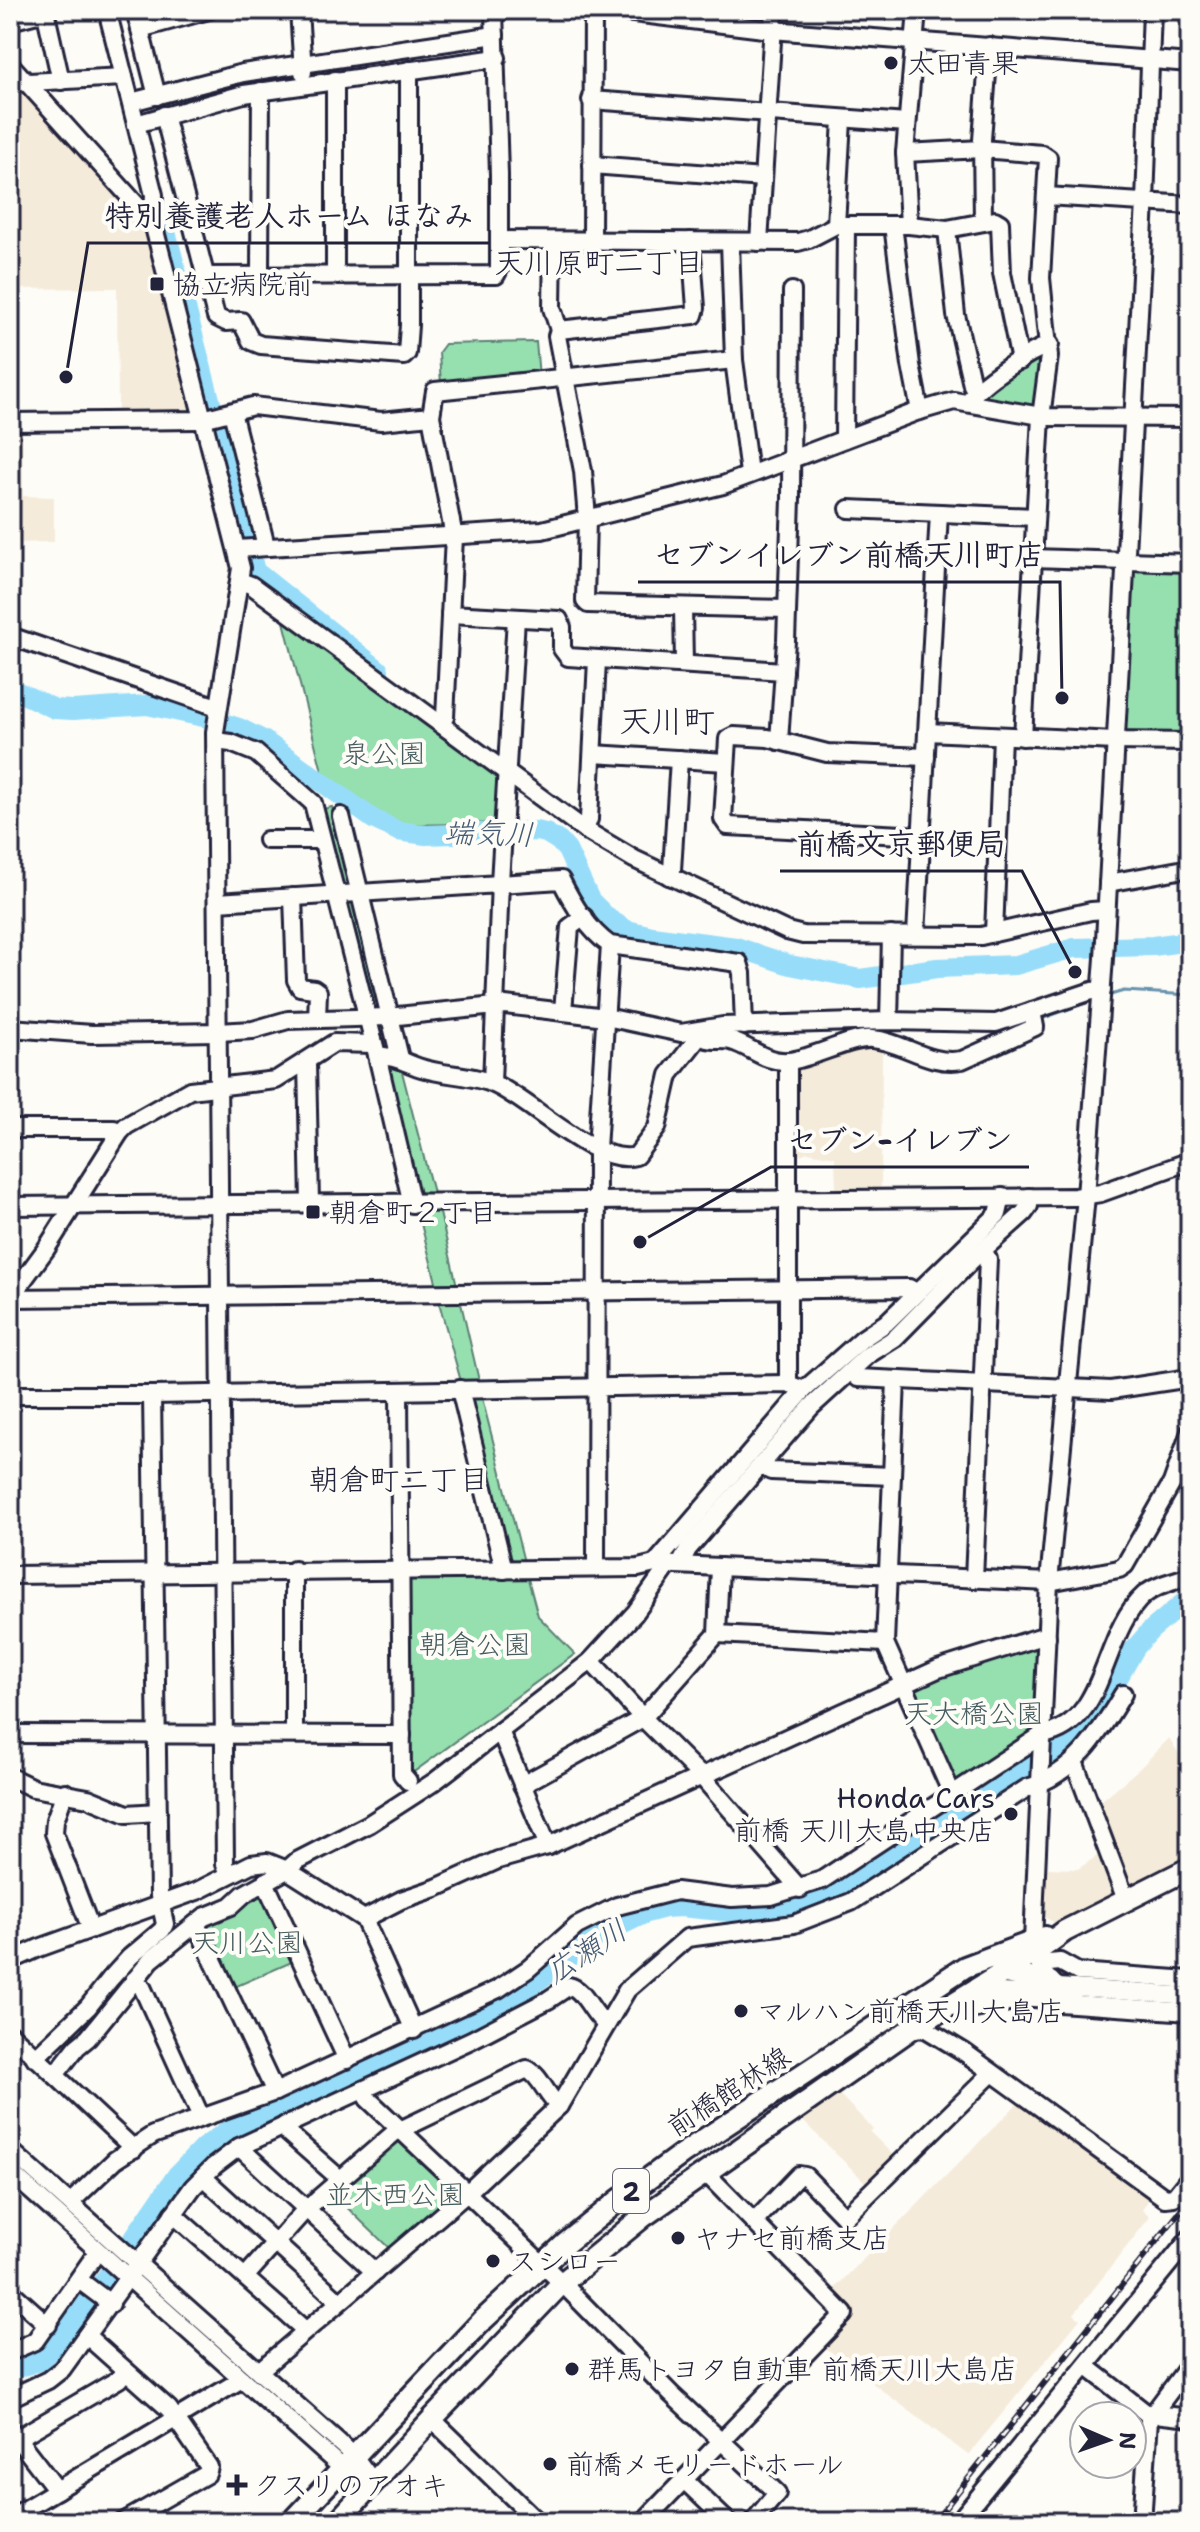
<svg xmlns="http://www.w3.org/2000/svg" width="1200" height="2532" font-family="'Shantell Sans','Klee One',sans-serif">
  <rect width="100%" height="100%" fill="#fdfcf7"/>
  <filter id="ink" filterUnits="userSpaceOnUse"><feTurbulence type="fractalNoise" baseFrequency=".0125" numOctaves="2"/><feDisplacementMap in="SourceGraphic" scale="16" xChannelSelector="R" yChannelSelector="G"/><feConvolveMatrix kernelMatrix="1 2 1 2 8 2 1 2 1" color-interpolation-filters="sRGB"/></filter>
  <g filter="url(#ink)">
    <!-- built -->
    <g fill="#f5ebda">
      <polygon points="10,91 21,91 149,230 194,414 118,414 117,288 10,289"/>
      <polygon points="10,431 22,431 23,496 54,497 54,542 10,543"/>
      <polygon points="867,1044 882,1052 881,1186 878,1190 836,1190 835,1157 808,1152 790,1159 793,1063"/>
      <polygon points="1169,1738 1190,1771 1190,1859 1132,1890 1125,1889 1095,1806 1140,1768"/>
      <polygon points="1103,1852 1118,1891 1115,1897 1061,1926 1042,1916 1045,1868 1078,1869"/>
      <polygon points="839,2094 873,2129 870,2132 895,2157 867,2184 802,2120"/>
      <polygon points="1018,2103 1149,2199 1142,2210 1150,2217 1074,2314 1080,2319 968,2455 823,2346 852,2312 832,2291"/>
    </g>
    <!-- green -->
    <g fill="#96dfaf" stroke="#5c8075" stroke-width="2">
      <polygon points="536,342 539,377 441,385 439,352 445,344"/>
      <polygon points="1041,355 1037,404 1032,408 984,397 984,393"/>
      <polygon points="1124,562 1190,563 1190,742 1116,741"/>
      <polygon points="282,614 503,773 499,823 410,825 388,819 323,775"/>
      <polygon points="332,807 352,884 348,888 342,889 319,810"/>
      <polygon points="347,900 357,903 382,1007 369,1008 343,905"/>
      <polygon points="382,1062 400,1064 433,1193 413,1192"/>
      <polygon points="418,1212 440,1213 458,1290 438,1290"/>
      <polygon points="438,1299 460,1299 480,1385 462,1385"/>
      <polygon points="467,1398 482,1398 524,1562 510,1563"/>
      <polygon points="527,1575 538,1616 575,1654 411,1774 408,1770 407,1581 412,1576"/>
      <polygon points="1035,1644 1040,1649 1035,1730 957,1784 950,1782 911,1692 913,1685"/>
      <polygon points="262,1890 294,1961 230,1989 201,1928"/>
      <polygon points="403,2138 456,2189 456,2196 392,2251 332,2193 396,2139"/>
    </g>
    <g fill="none" stroke-linecap="round" stroke-linejoin="round">
      <!-- stream -->
      <g stroke="#6892ad" stroke-width="3">
        <polyline points="1107,996 1124,991 1190,995"/>
        <polyline points="1041,1019 1096,999"/>
      </g>
      <!-- river -->
      <g stroke="#97ddf9" stroke-width="20">
        <polyline points="160,219 164,224 255,571 379,670"/>
        <polyline points="10,688 55,709 73,710 147,705 208,718 239,728 265,741 373,819 398,831 426,835 536,831 546,833 559,841 567,850 590,900 609,919 627,930 652,936 736,947 790,965 860,979 937,968 1016,965 1074,948 1153,946 1190,941"/>
        <polyline points="10,2370 39,2361 52,2349 106,2278 177,2175 203,2148 231,2128 351,2075 524,1991 599,1936 646,1913 665,1908 680,1907 742,1913 766,1911 790,1906 828,1892 1062,1747 1086,1727 1104,1703 1135,1648 1150,1631 1190,1597"/>
      </g>
      <!-- minor casing -->
      <g stroke="#22223b" stroke-width="22">
        <g id="minor">
          <polyline points="45,10 61,81"/>
          <polyline points="107,10 154,195 153,209 149,217"/>
          <polyline points="135,10 157,96"/>
          <polyline points="299,10 303,72"/>
          <polyline points="609,10 772,30 1190,63"/>
          <path d="M1152,10L1145,202L1104,958L1086,1196L1049,1582L1033,1941C1035,1960 1043,1978 1059,1987L1190,1996"/>
          <polyline points="10,21 45,12"/>
          <polyline points="140,29 209,10"/>
          <polyline points="10,64 153,223 241,568 215,732 225,1864 229,1874"/>
          <polyline points="10,83 124,77"/>
          <polyline points="591,100 907,123"/>
          <polyline points="131,102 243,73 495,35"/>
          <polyline points="164,115 216,317 226,322 241,321 251,341 261,345 404,356 407,353 409,325 409,70"/>
          <polyline points="136,124 244,94 497,58"/>
          <polyline points="905,153 982,149 1042,154 1048,158 1041,278 1049,356 1041,417 1023,737"/>
          <polyline points="592,165 763,178"/>
          <polyline points="1046,196 1190,205"/>
          <polyline points="983,222 982,140 989,46"/>
          <polyline points="836,225 842,120"/>
          <polyline points="893,225 911,365 920,411"/>
          <polyline points="909,225 905,153 917,10"/>
          <polyline points="947,229 956,315 972,385 975,390"/>
          <polyline points="499,240 798,242 809,239 836,225 909,225 947,229 995,220 1000,223 1002,273 1020,361"/>
          <polyline points="553,241 552,308 559,330 557,336 583,471 587,518 585,601 588,604 787,609"/>
          <polyline points="592,241 593,10"/>
          <polyline points="730,242 734,360 749,473"/>
          <polyline points="759,242 774,10"/>
          <polyline points="260,274 261,91"/>
          <polyline points="335,275 335,80"/>
          <polyline points="204,276 496,275 499,269 499,175 494,10"/>
          <polyline points="559,330 694,315 696,308 691,241"/>
          <path d="M970,400C976,385 1033,349 1050,345"/>
          <polyline points="232,412 266,546"/>
          <polyline points="10,422 199,420 253,406 381,421 431,416"/>
          <polyline points="844,439 846,226"/>
          <polyline points="849,509 1035,517"/>
          <polyline points="237,549 542,530 723,485 916,412 954,401 1047,417 1190,418"/>
          <polyline points="1032,558 1190,563"/>
          <polyline points="240,581 251,585 585,830 634,859 787,931 803,935 981,936 1091,911 1106,910"/>
          <polyline points="683,607 684,664"/>
          <polyline points="450,614 559,620 562,627 562,649 568,657 784,671"/>
          <polyline points="10,636 217,707"/>
          <polyline points="441,723 445,717 454,537 431,416 435,391 734,360"/>
          <polyline points="928,732 1115,741 1190,742"/>
          <polyline points="216,741 231,743 256,753 313,803 377,1055 412,1204"/>
          <polyline points="779,741 786,641 791,499 792,291"/>
          <polyline points="593,754 726,762"/>
          <polyline points="341,816 400,1058"/>
          <polyline points="585,830 589,819 597,660"/>
          <polyline points="922,836 728,826 723,819 728,739 734,736 768,738 827,753 926,757"/>
          <polyline points="267,840 322,840"/>
          <polyline points="669,876 672,870 679,759"/>
          <polyline points="1108,883 1190,868"/>
          <polyline points="293,897 296,980 300,987 314,989 318,992 317,1019"/>
          <path d="M217,902L561,880C573,904 588,930 610,945L739,963L742,973L744,1026"/>
          <polyline points="994,933 1002,736"/>
          <polyline points="916,935 939,513"/>
          <polyline points="563,1011 570,927 584,917"/>
          <polyline points="889,1021 891,935"/>
          <polyline points="10,1028 92,1034 218,1032 253,1030 288,1020 388,1017 505,1005 606,1017 681,1033 723,1026 889,1021 996,1023 1092,991 1102,990"/>
          <path d="M701,1030L707,1039C715,1041 724,1039 731,1041C752,1047 765,1063 789,1061C814,1058 851,1037 872,1039C902,1041 928,1066 962,1060L1035,1027L1032,1011"/>
          <path d="M377,1055C396,1057 402,1061 418,1067C443,1076 473,1074 496,1085C533,1102 596,1167 636,1156L657,1128L669,1075L698,1038L701,1030"/>
          <polyline points="788,1061 788,1384"/>
          <polyline points="307,1063 310,1203"/>
          <polyline points="492,1083 500,882 516,618"/>
          <polyline points="10,1129 114,1129 120,1132"/>
          <polyline points="10,1206 1075,1197 1101,1193 1190,1161"/>
          <polyline points="10,1298 909,1288 916,1292"/>
          <polyline points="10,1298 46,1249 120,1132 126,1126 190,1090 276,1080 334,1043 373,1044"/>
          <polyline points="851,1371 858,1378 1111,1390 1190,1378"/>
          <polyline points="896,1380 885,1643 952,1794"/>
          <polyline points="460,1389 504,1570"/>
          <polyline points="399,1392 402,1774 408,1781"/>
          <polyline points="10,1395 152,1395 788,1384 804,1390"/>
          <polyline points="761,1466 771,1471 892,1476"/>
          <polyline points="655,1564 804,1390 862,1339 886,1323 998,1214 1002,1197"/>
          <polyline points="680,1565 688,1549 811,1407 868,1355 895,1338 973,1259 1024,1213 1029,1206 1029,1197"/>
          <polyline points="596,1567 597,1149 610,945"/>
          <polyline points="294,1570 294,1734"/>
          <polyline points="10,1575 638,1568 655,1564 1049,1582 1119,1569 1125,1565 1172,1483 1190,1432"/>
          <polyline points="974,1579 988,1259 983,1250"/>
          <polyline points="717,1634 885,1643"/>
          <polyline points="591,1661 643,1718 702,1777 800,1889"/>
          <polyline points="500,1731 548,1846"/>
          <polyline points="10,1734 402,1735"/>
          <polyline points="1075,1764 1126,1900"/>
          <polyline points="10,1777 33,1788 88,1798 127,1814 158,1812"/>
          <polyline points="522,1785 643,1718 717,1634 720,1567"/>
          <polyline points="65,1792 55,1820 54,1833 91,1929"/>
          <polyline points="265,1882 347,2060"/>
          <polyline points="364,1919 401,1900 436,1888 498,1860 548,1846 938,1669 1040,1637 1047,1637"/>
          <polyline points="196,1924 275,2092"/>
          <polyline points="10,1961 39,1948 197,1891 251,1864 267,1862 287,1870 364,1919 414,2030"/>
          <polyline points="1039,1964 1060,1962 1078,1972 1190,1980"/>
          <polyline points="134,1980 142,1987 201,2117"/>
          <polyline points="963,1998 970,2010 1014,2001"/>
          <polyline points="1045,2002 1190,2012"/>
          <polyline points="908,2031 916,2028 926,2029 964,2052 1165,2198 1174,2197 1190,2177"/>
          <polyline points="10,2033 134,2149"/>
          <polyline points="35,2058 88,2007 110,1979 130,1957 162,1930 165,1924 159,1896 152,1395"/>
          <polyline points="55,2075 77,2047 88,2038 151,1960 204,1917 231,1906 244,1894 287,1870 297,1861 369,1824 434,1782 591,1661 635,1613 669,1565"/>
          <polyline points="363,2090 368,2099 562,2283 671,2394 777,2493 753,2522"/>
          <polyline points="285,2125 288,2133 340,2179"/>
          <polyline points="239,2147 375,2272"/>
          <polyline points="10,2150 353,2455 374,2483"/>
          <polyline points="10,2172 342,2468 350,2472"/>
          <polyline points="203,2177 339,2301"/>
          <path d="M70,2203L115,2160L153,2135L275,2092L498,1989L528,1969L577,1926L617,1906L676,1891L732,1898L771,1896L822,1880L1042,1735C1108,1724 1100,1634 1144,1595C1156,1585 1175,1581 1190,1576"/>
          <polyline points="173,2214 305,2330"/>
          <polyline points="755,2221 799,2175 805,2176 845,2217 992,2073"/>
          <path d="M245,2277L306,2209L394,2133L527,2069C541,2076 546,2096 559,2106"/>
          <polyline points="79,2280 111,2304"/>
          <polyline points="10,2291 48,2325"/>
          <polyline points="87,2336 169,2409 209,2467 207,2474 123,2522"/>
          <polyline points="10,2352 35,2341 98,2251"/>
          <polyline points="1086,2366 1146,2413 1190,2418"/>
          <path d="M259,2371L467,2193L559,2106L627,1990L687,1938L794,1924L851,1902L1027,1788C1074,1774 1099,1734 1123,1694"/>
          <path d="M10,2398L48,2380L62,2369L193,2187L214,2166L239,2147L471,2040L548,2000L569,1986C585,1989 592,2015 606,2024"/>
          <polyline points="432,2419 538,2522"/>
          <polyline points="10,2429 57,2490"/>
          <polyline points="18,2438 119,2379 126,2371"/>
          <polyline points="684,2480 728,2522"/>
          <polyline points="10,2518 242,2379"/>
          <polyline points="643,2522 844,2314 705,2172"/>
          <polyline points="958,2522 1190,2238"/>
          <polyline points="1142,2522 1149,2419 1190,2364"/>
        </g>
      </g>
      <!-- major casing -->
      <g stroke="#22223b" stroke-width="26">
        <g id="major">
          <polyline points="1000,1972 1050,1982"/>
          <polyline points="971,1995 984,1993 1051,1997 1073,1990"/>
          <polyline points="292,2522 483,2320 565,2244 618,2201 682,2154 965,1967 1045,1937"/>
          <polyline points="337,2522 432,2419 562,2283 644,2216 908,2031 1035,1953 1065,1931 1190,1868"/>
        </g>
      </g>
      <!-- minor -->
      <use href="#minor" stroke="#fdfcf7" stroke-width="16"/>
      <!-- major -->
      <use href="#major" stroke="#fdfcf7" stroke-width="20"/>
      <!-- rail casing -->
      <g stroke="#22223b" stroke-width="6">
        <polyline id="rail" points="934,2522 1190,2199"/>
      </g>
      <!-- rail -->
      <use href="#rail" stroke="#fdfcf7" stroke-width="3" stroke-dasharray="9" stroke-linecap="butt"/>
    </g>
  </g>
  <!-- markers -->
  <g fill="#22223b" stroke="#fdfcf7" stroke-width="3">
    <circle cx="891" cy="63" r="8"/>
    <rect x="149" y="276" width="16" height="16" rx="4"/>
    <rect x="305" y="1204" width="16" height="16" rx="4"/>
    <circle cx="1011" cy="1814" r="8"/>
    <circle cx="741" cy="2011" r="8"/>
    <circle cx="678" cy="2238" r="8"/>
    <circle cx="493" cy="2261" r="8"/>
    <circle cx="572" cy="2369" r="8"/>
    <circle cx="550" cy="2464" r="8"/>
    <path d="M233 2473h8v8h8v8h-8v8h-8v-8h-8v-8h8z"/>
  </g>
  <g text-anchor="middle" dominant-baseline="central" stroke-width="8" stroke-linejoin="round" paint-order="stroke">
    <!-- shield labels -->
    <rect fill="#fdfcf7" stroke="#646373" stroke-width="2" x="613" y="2169" width="36" height="44" rx="6"/>
    <g font-size="26" font-weight="bold" fill="#22223b">
      <text x="631" y="2191">2</text>
    </g>
    <!-- poi labels -->
    <g font-size="28" fill="#22223b" stroke="#fdfcf7" text-anchor="start">
      <text x="907" y="63">太田青果</text>
      <text x="173" y="284">協立病院前</text>
      <text x="329" y="1212">朝倉町２丁目</text>
      <text x="995" y="1798" text-anchor="end">Honda Cars<tspan x="995" dy="32">前橋 天川大島中央店</tspan></text>
      <text x="757" y="2011">マルハン前橋天川大島店</text>
      <text x="694" y="2238">ヤナセ前橋支店</text>
      <text x="509" y="2261">スシロー</text>
      <text x="588" y="2369">群馬トヨタ自動車 前橋天川大島店</text>
      <text x="566" y="2464">前橋メモリードホール</text>
      <text x="253" y="2485">クスリのアオキ</text>
    </g>
    <!-- park labels -->
    <g font-size="28" fill="#455b5e" stroke="#fdfcf7">
      <text x="384" y="753">泉公園</text>
      <text x="475" y="1644">朝倉公園</text>
      <text x="974" y="1713">天大橋公園</text>
      <text x="247" y="1942">天川公園</text>
      <text x="395" y="2194">並木西公園</text>
    </g>
    <!-- street labels -->
    <g font-size="28" fill="#22223b" stroke="#fdfcf7">
      <text transform="translate(728 2091) rotate(-33)">前橋館林線</text>
    </g>
    <!-- neighbourhood labels -->
    <g font-size="30" fill="#22223b" stroke="#fdfcf7">
      <text x="599" y="262">天川原町二丁目</text>
      <text x="399" y="1479">朝倉町二丁目</text>
    </g>
    <!-- water labels -->
    <g font-size="30" font-style="italic" fill="#455a74" stroke="#fdfcf7">
      <text transform="translate(489 833) rotate(2)">端気川</text>
      <text transform="translate(586 1951) rotate(-33)">広瀬川</text>
    </g>
    <!-- quarter labels -->
    <g font-size="32" fill="#22223b" stroke="#fdfcf7">
      <text x="667" y="720">天川町</text>
    </g>
  </g>
  <!-- callouts -->
  <path fill="none" stroke="#22223b" stroke-width="3" d="M66 377L88 243H490M1062 698L1060 582H638M1075 972L1022 871H780M640 1242L771 1167H1029"/>
  <g fill="#22223b" stroke="#fdfcf7" stroke-width="3">
    <circle cx="66" cy="377" r="8"/>
    <circle cx="1062" cy="698" r="8"/>
    <circle cx="1075" cy="972" r="8"/>
    <circle cx="640" cy="1242" r="8"/>
  </g>
  <g font-size="30" text-anchor="middle" font-weight="bold" fill="#22223b" stroke="#fdfcf7" stroke-width="8" stroke-linejoin="round" paint-order="stroke">
    <text x="289" y="226">特別養護老人ホーム ほなみ</text>
    <text x="849" y="565">セブンイレブン前橋天川町店</text>
    <text x="901" y="854">前橋文京郵便局</text>
    <text x="900" y="1150">セブン-イレブン</text>
  </g>
  <!-- margin -->
  <rect width="1200" height="2532" fill="none" stroke="#fdfcf7" stroke-width="40"/>
  <rect x="20" y="20" width="1160" height="2492" fill="none" stroke="#22223b" stroke-width="3" filter="url(#ink)"/>
  <!-- north arrow -->
  <g transform="translate(1108 2440) rotate(92)"><circle r="38" fill="#fdfcf7" stroke="#a5a5ac" stroke-width="2"/>
  <path d="M0-6L14 30L0 20L-14 30Z" fill="#22223b"/>
  <text y="-12" font-size="22" font-weight="bold" text-anchor="middle" fill="#22223b">N</text>
  </g>
</svg>
